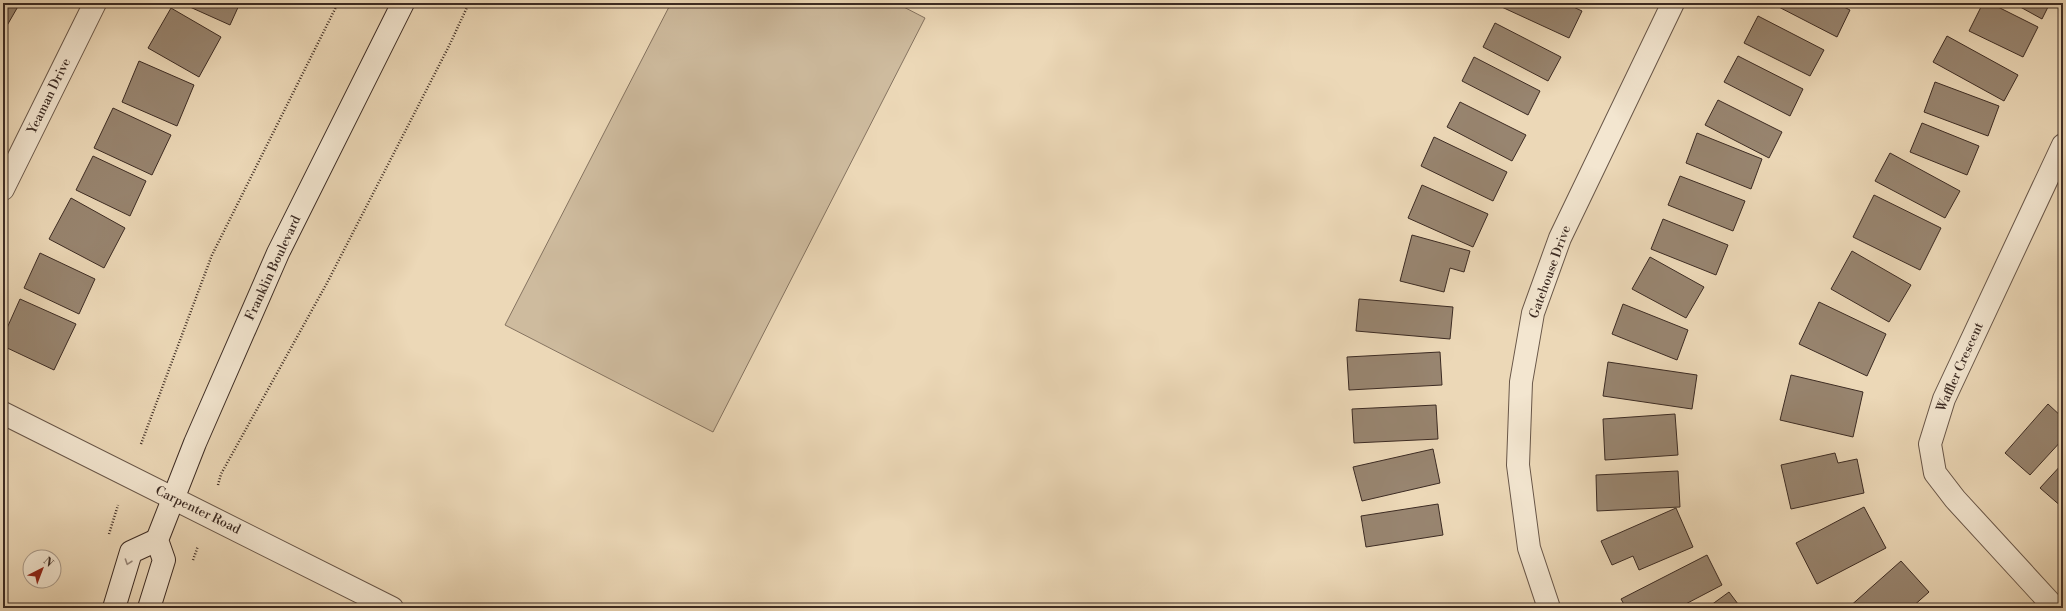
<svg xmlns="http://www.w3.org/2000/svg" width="2066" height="611" font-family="'Libre Bodoni',serif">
  <rect width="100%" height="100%" fill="#ecd8b7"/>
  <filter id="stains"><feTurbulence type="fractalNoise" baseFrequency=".005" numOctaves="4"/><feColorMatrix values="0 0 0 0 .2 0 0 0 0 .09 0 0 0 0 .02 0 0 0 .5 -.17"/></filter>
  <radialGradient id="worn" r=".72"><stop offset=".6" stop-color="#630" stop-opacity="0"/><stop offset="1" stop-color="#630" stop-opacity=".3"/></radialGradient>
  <!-- green -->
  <polygon fill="#cebb9e" stroke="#857360" points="671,3 896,3 925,18 713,432 505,325"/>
  <!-- building -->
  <g fill="#988570" stroke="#3c2b23">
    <polygon points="3,3 20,3 5,29 3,28"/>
    <polygon points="181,3 240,3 230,25"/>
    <polygon points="1493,3 1565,3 1582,11 1569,38"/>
    <polygon points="1771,3 1836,3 1850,10 1837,37"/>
    <polygon points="1983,3 1990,3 2038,27 2023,57 1969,31"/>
    <polygon points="2013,3 2050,3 2042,19"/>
    <polygon points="171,8 221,37 199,77 148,48"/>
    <polygon points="1758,16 1824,50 1810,76 1744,43"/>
    <polygon points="1495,23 1561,57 1548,81 1483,47"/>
    <polygon points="1947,36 2018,75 2004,101 1933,62"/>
    <polygon points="1738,56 1803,89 1790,116 1724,82"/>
    <polygon points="1474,57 1540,91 1528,115 1462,81"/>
    <polygon points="139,61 194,85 177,126 122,102"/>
    <polygon points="1935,82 1999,106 1988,136 1924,112"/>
    <polygon points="1718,100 1782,132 1769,158 1705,125"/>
    <polygon points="1460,102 1526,135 1512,161 1447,127"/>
    <polygon points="113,108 171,135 152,175 94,148"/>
    <polygon points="1922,123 1979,146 1967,175 1910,152"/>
    <polygon points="1697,133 1762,159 1751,189 1686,163"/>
    <polygon points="1434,137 1507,172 1493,201 1421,166"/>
    <polygon points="1890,153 1960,191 1945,218 1875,181"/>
    <polygon points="93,156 146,181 130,216 76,190"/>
    <polygon points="1680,176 1745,201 1733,231 1668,205"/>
    <polygon points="1422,185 1488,214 1473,247 1408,218"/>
    <polygon points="1874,195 1941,228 1920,270 1853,237"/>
    <polygon points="71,198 125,228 104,268 49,239"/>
    <polygon points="1663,219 1728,245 1716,275 1651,249"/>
    <polygon points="1412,235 1470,251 1464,272 1450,268 1444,292 1400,281"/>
    <polygon points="1852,251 1911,285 1889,322 1831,289"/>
    <polygon points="40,253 95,279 79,314 24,288"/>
    <polygon points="1650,257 1704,287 1686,318 1632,289"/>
    <polygon points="20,299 76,324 54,370 3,346 3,337"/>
    <polygon points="1359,299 1453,307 1450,339 1356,331"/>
    <polygon points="1819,302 1886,334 1867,376 1799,344"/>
    <polygon points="1623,304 1688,330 1677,360 1612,334"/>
    <polygon points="1440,352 1442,385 1349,390 1347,357"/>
    <polygon points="1608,362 1697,375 1692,409 1603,396"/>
    <polygon points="1791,375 1863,392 1853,437 1780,420"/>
    <polygon points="2048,404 2063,418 2063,439 2030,475 2005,453"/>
    <polygon points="1436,405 1438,439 1354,443 1352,409"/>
    <polygon points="1675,414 1678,455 1605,460 1603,419"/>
    <polygon points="1433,449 1440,483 1362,501 1353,467"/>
    <polygon points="1835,453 1838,463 1857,459 1864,493 1791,509 1781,465"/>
    <polygon points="2063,463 2063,508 2040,488"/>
    <polygon points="1678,471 1680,507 1597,511 1596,475"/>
    <polygon points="1438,504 1443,535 1366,547 1361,516"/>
    <polygon points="1864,507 1886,548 1817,584 1796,543"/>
    <polygon points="1676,508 1693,547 1639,570 1633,556 1612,565 1601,541"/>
    <polygon points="1707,555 1722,585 1678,608 1626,608 1621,599"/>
    <polygon points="1901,561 1929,592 1911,608 1848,608"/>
    <polygon points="1729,592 1741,608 1707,608"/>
  </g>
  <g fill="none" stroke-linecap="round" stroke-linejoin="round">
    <!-- minor casing -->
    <g stroke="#685648" stroke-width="24">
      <g id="minor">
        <polyline points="3,189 95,3"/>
        <polyline points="3,413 392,608"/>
        <polyline points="1549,608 1529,548 1518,465 1521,382 1533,313 1560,238 1673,3"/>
        <polyline points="2055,608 1955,499 1935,473 1930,444 1944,399 2063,145"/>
      </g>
    </g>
    <!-- secondary casing -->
    <g stroke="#3c2b23" stroke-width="24">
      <g id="secondary">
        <polyline points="114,608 131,552 157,540"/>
        <polyline points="149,608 164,560 157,540 195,443 278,253 403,3"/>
      </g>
    </g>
    <!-- path -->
    <g stroke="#3c2b23" stroke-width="2.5" stroke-dasharray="1 2" stroke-linecap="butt">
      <polyline points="141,444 212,255 338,3"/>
      <polyline points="218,485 221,474 327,283 449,46 469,3"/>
      <polyline points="109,534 118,505"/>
      <polyline points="193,560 198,546"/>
    </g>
    <!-- minor -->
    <use href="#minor" stroke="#f3e6d0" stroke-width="22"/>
    <!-- secondary -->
    <use href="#secondary" stroke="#f3e6d0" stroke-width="22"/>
  </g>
  <!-- one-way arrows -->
  <defs><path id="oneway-chevron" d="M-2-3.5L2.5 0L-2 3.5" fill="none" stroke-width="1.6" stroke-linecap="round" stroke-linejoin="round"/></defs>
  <use stroke="#98887a" href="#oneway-chevron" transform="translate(128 562) rotate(109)"/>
  <g text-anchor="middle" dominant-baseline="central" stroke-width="3" stroke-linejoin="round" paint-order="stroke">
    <!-- street labels -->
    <g font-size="13" fill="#3c2b23" stroke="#f3e6d0">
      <text transform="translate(49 96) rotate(-64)">Yeaman Drive</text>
      <text transform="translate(273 268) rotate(-65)">Franklin Boulevard</text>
      <text transform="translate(1550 272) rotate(-70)">Gatehouse Drive</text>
      <text transform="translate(1960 367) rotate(-66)">Waffler Crescent</text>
      <text transform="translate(198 510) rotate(26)">Carpenter Road</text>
    </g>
  </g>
  <!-- margin -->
  <rect width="2066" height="611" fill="none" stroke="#ecd8b7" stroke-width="16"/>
  <rect x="4" y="4" width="2058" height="603" fill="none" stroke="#3c2b23" stroke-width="2"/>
  <rect x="8" y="8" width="2050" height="595" fill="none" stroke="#3c2b23"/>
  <!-- north arrow -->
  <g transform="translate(42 569) rotate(42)"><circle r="19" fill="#f3e6d0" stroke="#aa9b8b"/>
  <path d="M0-3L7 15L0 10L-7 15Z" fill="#8f2418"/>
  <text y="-6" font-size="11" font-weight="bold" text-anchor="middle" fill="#3c2b23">N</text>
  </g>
  <rect width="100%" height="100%" filter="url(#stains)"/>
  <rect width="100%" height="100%" fill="url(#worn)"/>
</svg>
